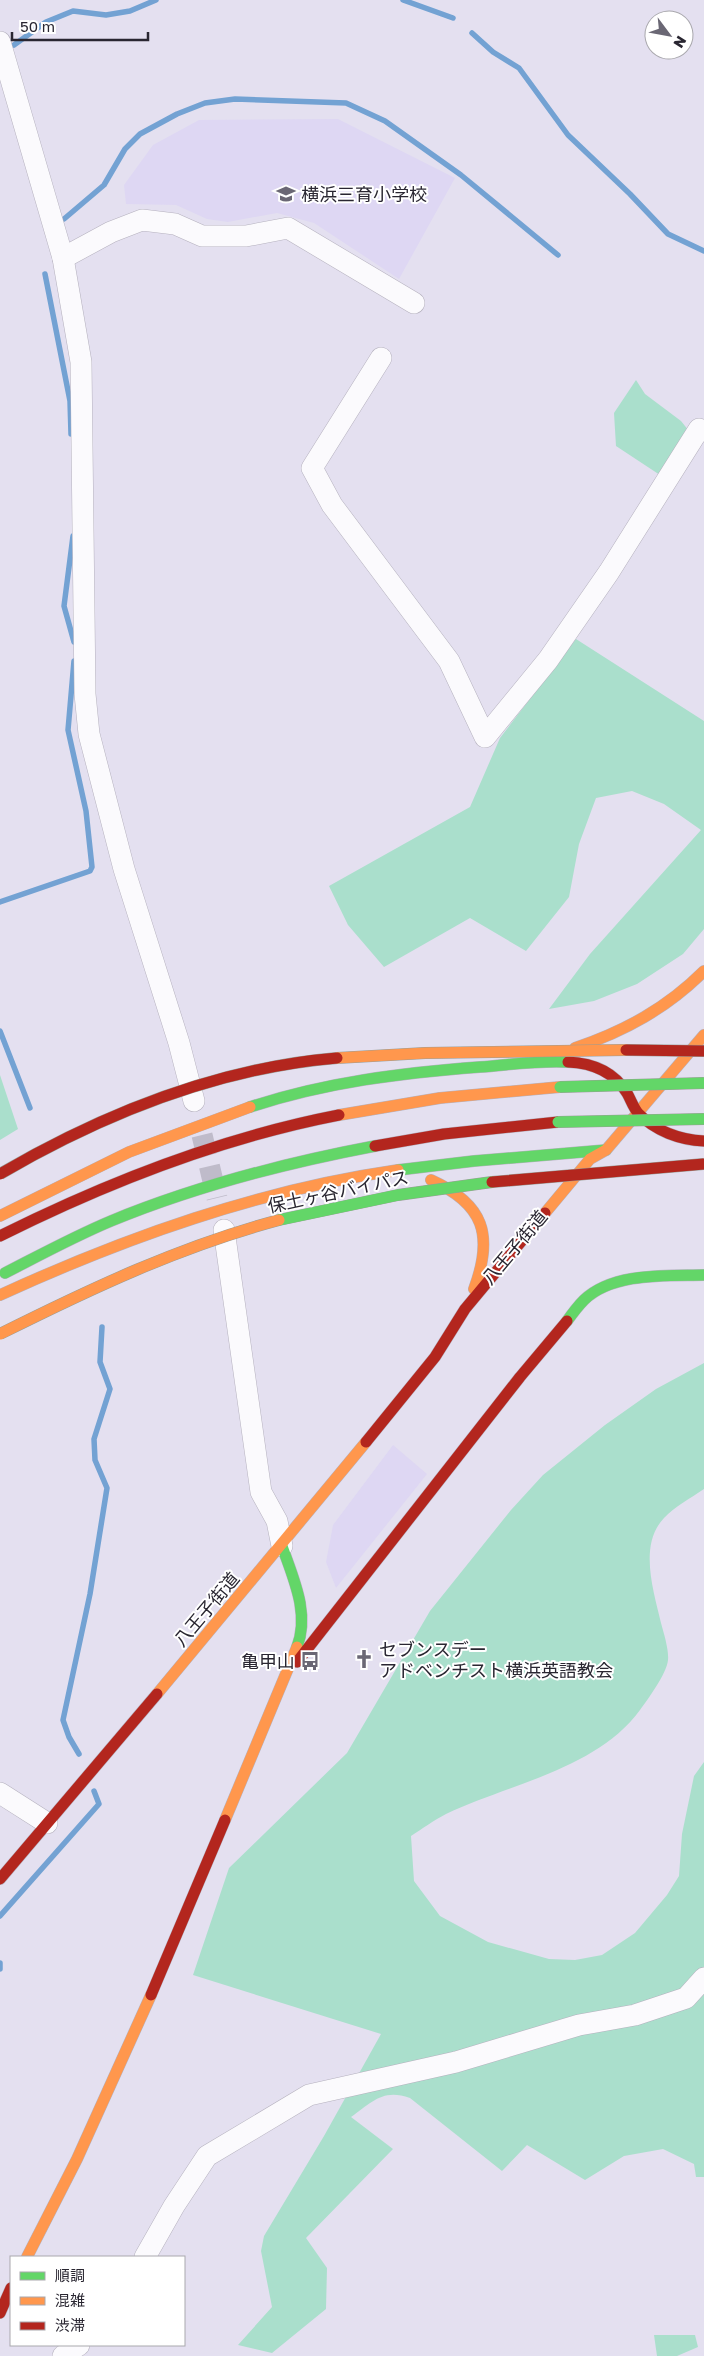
<svg xmlns="http://www.w3.org/2000/svg" width="704" height="2356" font-family="'Golos Text','Noto Sans JP',sans-serif">
  <rect width="100%" height="100%" fill="#e4e0f0"/>
  <!-- built -->
  <g fill="#ded7f3">
    <polygon points="338,119 455,178 399,279 314,223 277,213 228,222 207,219 176,205 126,204 124,185 153,145 199,120"/>
    <polygon points="393,1445 427,1474 336,1588 326,1562 333,1525"/>
  </g>
  <!-- green -->
  <g fill="#aadfcc">
    <polygon points="636,380 645,394 681,421 689,431 663,477 616,446 614,413"/>
    <polygon points="576,639 704,721 704,929 683,954 637,984 594,1001 549,1009 590,954 701,830 664,804 632,791 596,798 579,844 569,897 526,951 470,918 384,967 348,925 329,886 470,807 500,738"/>
    <polygon points="0,1075 18,1129 0,1140"/>
    <path d="M704,1363V1489C691,1498 675,1506 664,1518C638,1545 654,1592 661,1623C664,1634 669,1650 668,1660C667,1673 648,1699 640,1710C597,1769 509,1784 446,1814C434,1820 422,1829 411,1836L414,1881L440,1916L488,1942L549,1959L575,1960L602,1955L635,1933L667,1895L679,1876L682,1834L694,1776L704,1762V2177H696L694,2164L663,2149L624,2156L585,2180L527,2145L502,2171L410,2098C383,2088 372,2102 351,2117L393,2149L306,2238L327,2268L326,2309L272,2353L238,2345L272,2307L261,2251L264,2236L324,2136L381,2034L193,1975L229,1868L347,1753L430,1611L511,1510L543,1475L605,1425L656,1389Z"/>
    <polygon points="654,2335 695,2335 698,2347 677,2356 657,2356"/>
  </g>
  <g fill="none" stroke-linecap="round" stroke-linejoin="round">
    <!-- stream -->
    <g stroke="#73a2d3" stroke-width="5.5">
      <polyline points="403,0 453,18"/>
      <polyline points="472,33 493,52 519,68 568,135 630,194 668,234 704,251"/>
      <polyline points="14,45 46,22 73,11 106,15 130,11 156,0"/>
      <polyline points="64,219 104,185 125,149 140,134 177,114 205,103 235,99 346,103 385,121 461,175 558,255"/>
      <polyline points="45,274 70,401 71,434"/>
      <polyline points="73,536 64,606 74,642"/>
      <polyline points="0,902 90,871 92,867 86,811 68,730 74,661"/>
      <polyline points="0,1031 30,1108"/>
      <polyline points="79,1754 69,1737 63,1720 90,1594 107,1488 95,1460 94,1439 110,1389 100,1362 102,1327"/>
      <polyline points="0,1916 99,1804 94,1791"/>
      <polyline points="0,1963 0,1969"/>
    </g>
    <!-- street-tunnel -->
    <polyline stroke="#bfbbca" stroke-width="21" stroke-dasharray="21 11" stroke-linecap="butt" points="202,1135 217,1198"/>
    <!-- street casing -->
    <g stroke="#b5b1be" stroke-width="22">
      <g id="street">
        <polyline points="0,42 63,258 81,362 85,694 89,734 124,869 179,1043 194,1101"/>
        <polyline points="63,258 111,232 142,220 175,224 202,236 246,236 288,228 414,303"/>
        <polyline points="381,358 312,468 332,505 449,661 485,737 548,660 609,572 699,429 704,431"/>
        <polyline points="224,1230 261,1492 277,1521 282,1546"/>
        <polyline points="0,1793 47,1823"/>
        <polyline points="145,2257 174,2206 207,2156 309,2095 456,2062 579,2025 635,2015 686,1998 704,1978"/>
        <polyline points="63,2356 79,2345"/>
      </g>
    </g>
    <!-- fast casing -->
    <g stroke="#b5b1be" stroke-width="12">
      <g id="fast">
        <path d="M250,1107C326,1082 401,1073 480,1067C509,1065 539,1060 568,1062"/>
        <polyline points="398,1170 474,1161 606,1150"/>
        <path d="M5,1273C40,1255 75,1236 111,1221C196,1186 285,1163 375,1146"/>
        <path d="M567,1321C572,1314 578,1306 584,1300C613,1272 667,1276 704,1275"/>
        <path d="M282,1546C293,1578 310,1613 297,1647"/>
      </g>
    </g>
    <!-- slow casing -->
    <g stroke="#b5b1be" stroke-width="12">
      <g id="slow">
        <path d="M575,1048C625,1031 667,1008 704,971"/>
        <polyline points="339,1115 440,1098 560,1087"/>
        <path d="M431,1180C484,1204 494,1235 474,1289"/>
        <polyline points="545,1213 590,1159 606,1150 704,1035"/>
        <polyline points="0,1216 129,1152 250,1107"/>
        <path d="M0,1295C127,1237 259,1190 398,1170"/>
        <polyline points="157,1694 366,1442"/>
        <polyline points="225,1820 297,1647"/>
        <polyline points="27,2257 77,2159 151,1995"/>
      </g>
    </g>
    <!-- jam casing -->
    <g stroke="#b5b1be" stroke-width="12">
      <g id="jam">
        <path d="M568,1062C592,1063 614,1072 627,1093C631,1100 633,1107 638,1113C655,1131 680,1140 704,1141"/>
        <polyline points="375,1146 444,1134 558,1122"/>
        <path d="M0,1236C108,1182 220,1138 339,1115"/>
        <polyline points="366,1442 435,1357 465,1309 545,1213"/>
        <polyline points="297,1662 520,1377 567,1321"/>
        <polyline points="0,1879 157,1694"/>
        <polyline points="151,1995 225,1820"/>
        <polyline points="0,2313 11,2288"/>
      </g>
    </g>
    <!-- street -->
    <use href="#street" stroke="#fbfafd" stroke-width="21"/>
    <!-- fast -->
    <use href="#fast" stroke="#63d668" stroke-width="11"/>
    <!-- slow -->
    <use href="#slow" stroke="#ff974d" stroke-width="11"/>
    <!-- jam -->
    <use href="#jam" stroke="#b3261e" stroke-width="11"/>
    <!-- fast-bridge casing -->
    <g stroke="#999d96" stroke-width="12" stroke-linecap="butt">
      <g id="fast-bridge">
        <polyline points="560,1087 704,1083"/>
        <polyline points="558,1122 704,1119"/>
        <polyline points="279,1220 398,1195 492,1182"/>
      </g>
    </g>
    <!-- slow-bridge casing -->
    <g stroke="#999d96" stroke-width="12" stroke-linecap="butt">
      <g id="slow-bridge">
        <polyline points="337,1058 425,1053 626,1050"/>
        <path d="M0,1334C90,1289 181,1246 279,1220"/>
      </g>
    </g>
    <!-- jam-bridge casing -->
    <g stroke="#999d96" stroke-width="12" stroke-linecap="butt">
      <g id="jam-bridge">
        <polyline points="626,1050 704,1051"/>
        <path d="M0,1174C103,1114 217,1068 337,1058"/>
        <polyline points="492,1182 704,1164"/>
      </g>
    </g>
    <!-- fast-bridge -->
    <use href="#fast-bridge" stroke="#63d668" stroke-width="11"/>
    <!-- slow-bridge -->
    <use href="#slow-bridge" stroke="#ff974d" stroke-width="11"/>
    <!-- jam-bridge -->
    <use href="#jam-bridge" stroke="#b3261e" stroke-width="11"/>
  </g>
  <!-- icons -->
  <defs>
    <g id="school-bare" transform="scale(1.5)"><path d="M0-5L7-2L0 1L-7-2ZM-4 1L0 2.5L4 1V4Q0 6-4 4Z" fill="#6a6774" stroke="#fff" stroke-width="2.5" paint-order="stroke"/></g>
    <g id="church-bare" transform="scale(1.5)"><path d="M-1.2-6h2.4v3.5h3.3v2.4h-3.3V6h-2.4V-.1h-3.3v-2.4h3.3Z" fill="#6a6774" stroke="#fff" stroke-width="2.5" paint-order="stroke"/></g>
    <g id="bus-bare" transform="scale(1.5)"><path d="M-5-6H5V4H4V6H2V4H-2V6H-4V4H-5ZM-3.5-4V0h7V-4ZM-3.5 1.2v1.5H-2V1.2ZM2 1.2v1.5H3.5V1.2Z" fill="#6a6774" stroke="#fff" stroke-width="2.5" paint-order="stroke"/></g>
  </defs>
  <g fill-rule="evenodd">
    <use href="#school-bare" x="286" y="194"/>
    <use href="#church-bare" x="364" y="1659"/>
    <use href="#bus-bare" x="310" y="1661"/>
  </g>
  <g text-anchor="middle" dominant-baseline="central" stroke-width="4" stroke-linejoin="round" paint-order="stroke">
    <!-- poi labels -->
    <g font-size="18" fill="#292631" stroke="#fff" text-anchor="start">
      <text x="301" y="194">横浜三育小学校</text>
      <text x="379" y="1649">セブンスデー<tspan x="379" dy="21">アドベンチスト横浜英語教会</tspan></text>
      <text x="295" y="1661" text-anchor="end">亀甲山</text>
    </g>
    <!-- street labels -->
    <g font-size="18" fill="#292631" stroke="#fff">
      <text transform="translate(338 1191) rotate(-12)">保土ヶ谷バイパス</text>
      <text transform="translate(514 1247) rotate(-50)">八王子街道</text>
      <text transform="translate(206 1609) rotate(-50)">八王子街道</text>
    </g>
  </g>
  <!-- legend -->
  <rect x="10" y="2256" width="175" height="90" fill="#ffffff" stroke="#a9a8ad"/>
  <rect x="20" y="2272" width="25" height="8" fill="#63d668" stroke="#a9a8ad"/>
  <text x="55" y="2281" font-size="15" fill="#292631">順調</text>
  <rect x="20" y="2297" width="25" height="8" fill="#ff974d" stroke="#a9a8ad"/>
  <text x="55" y="2306" font-size="15" fill="#292631">混雑</text>
  <rect x="20" y="2322" width="25" height="8" fill="#b3261e" stroke="#a9a8ad"/>
  <text x="55" y="2331" font-size="15" fill="#292631">渋滞</text>
  <!-- north arrow -->
  <g transform="translate(669 35) rotate(122)"><circle r="24" fill="#ffffff" stroke="#a9a8ad"/>
  <path d="M0-4L9 19L0 12L-9 19Z" fill="#6a6774"/>
  <text y="-8" font-size="14" font-weight="bold" text-anchor="middle" fill="#292631">N</text>
  </g>
  <!-- scale -->
  <path d="M12 32v8h136v-8" fill="none" stroke="#292631" stroke-width="2.5"/>
  <text x="20" y="32" font-size="15" fill="#292631" stroke="#ffffff" stroke-width="4" paint-order="stroke">50 m</text>
</svg>
